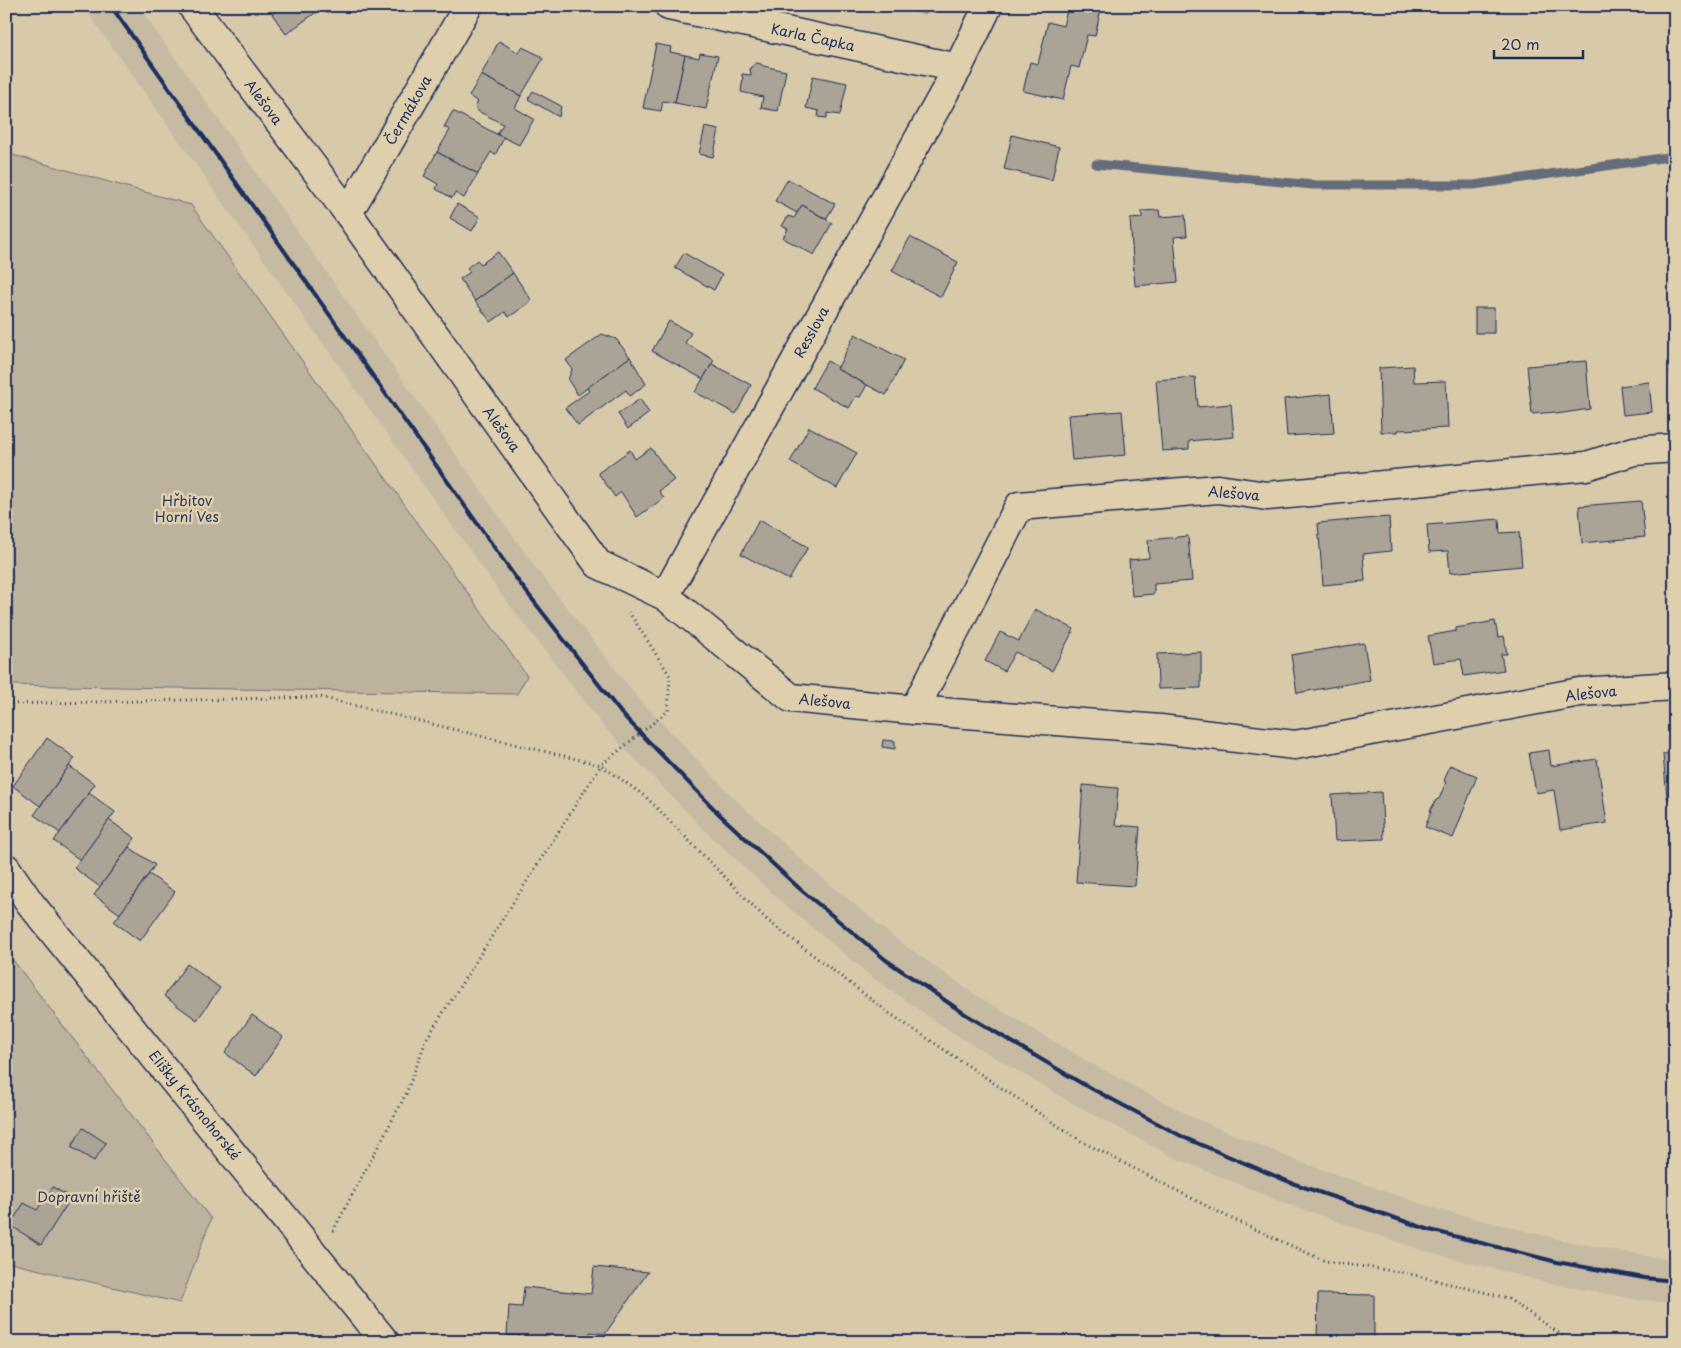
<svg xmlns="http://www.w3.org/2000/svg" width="1681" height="1348" font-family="'Playpen Sans',sans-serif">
  <rect width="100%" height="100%" fill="#d8c9a9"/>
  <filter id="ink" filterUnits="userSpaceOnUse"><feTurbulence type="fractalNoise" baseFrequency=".02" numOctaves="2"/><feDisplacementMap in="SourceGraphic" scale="10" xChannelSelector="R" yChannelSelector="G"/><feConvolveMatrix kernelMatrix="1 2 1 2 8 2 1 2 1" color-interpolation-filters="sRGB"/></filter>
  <g filter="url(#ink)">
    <!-- built -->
    <polygon fill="#c6bba2" points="83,6 138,6 536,568 638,698 734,798 815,872 900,942 977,996 1092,1064 1194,1118 1300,1162 1437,1209 1562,1240 1647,1256 1675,1259 1675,1303 1640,1300 1552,1284 1424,1251 1284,1203 1175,1158 1070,1102 953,1033 873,978 785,905 704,830 604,727 501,594"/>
    <!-- green -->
    <g fill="#bcb29d" stroke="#6c707e">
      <polygon points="6,153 191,205 527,676 517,694 6,685"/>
      <polygon points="6,951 211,1219 180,1303 6,1262"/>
    </g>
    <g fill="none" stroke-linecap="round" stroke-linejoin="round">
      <!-- stream -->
      <polyline stroke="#656c7c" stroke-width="9" points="1096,164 1313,185 1474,185 1675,156"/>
    </g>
    <!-- building -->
    <g fill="#aaa396" stroke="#1b2f5e">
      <polygon points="283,6 320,6 322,8 286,34 272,14"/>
      <polygon points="886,6 932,6 932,10 925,14"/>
      <polygon points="1068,6 1074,6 1100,13 1095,36 1087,35 1079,68 1071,66 1063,100 1023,91 1030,62 1038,64 1048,22 1063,26"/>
      <polygon points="499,41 519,53 522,47 541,56 540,57 543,59 521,96 481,75"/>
      <polygon points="656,44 671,47 670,52 685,55 675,103 663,101 661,111 643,108"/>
      <polygon points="700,53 718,56 706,109 675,103 685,55 699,58"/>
      <polygon points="756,63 761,64 763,66 786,71 778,111 761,108 763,97 741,92 743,77 742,77 742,74 751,75 750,68"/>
      <polygon points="481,75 521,96 515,108 534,119 519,145 497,134 503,124 476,110 477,108 475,107 478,102 469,96"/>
      <polygon points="813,76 847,83 840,115 827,113 827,118 818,117 819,111 806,108"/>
      <polygon points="533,91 561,106 559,117 528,99"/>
      <polygon points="453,111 504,138 495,155 491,152 478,174 437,152 450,130 444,127"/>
      <polygon points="705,127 719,130 713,157 699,154"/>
      <polygon points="1012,135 1059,147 1052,180 1004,169"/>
      <polygon points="437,152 478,174 464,198 455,193 452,198 436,189 438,184 424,176"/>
      <polygon points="788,179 835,204 826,219 802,205 797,213 775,201"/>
      <polygon points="457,204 480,217 472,231 450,218"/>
      <polygon points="802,205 832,223 814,255 783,238 788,229 782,226 788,216 794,218"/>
      <polygon points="1159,210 1160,217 1185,215 1187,236 1174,237 1178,282 1135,286 1130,219 1142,218 1142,211"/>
      <polygon points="910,237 958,262 941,297 892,271"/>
      <polygon points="498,252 513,273 475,301 460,279 470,272 467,268 477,260 481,264"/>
      <polygon points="684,253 722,275 714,290 675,268"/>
      <polygon points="513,273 532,301 509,317 505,312 491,322 475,301"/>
      <rect x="1475" y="308" width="19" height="25"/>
      <polygon points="669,321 691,333 685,343 714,360 703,379 652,351"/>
      <polygon points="602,334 616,339 630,357 578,395 568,380 572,369 566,360"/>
      <polygon points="855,334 904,360 886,395 837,369"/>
      <polygon points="630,357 646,384 630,396 626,390 578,425 565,408 589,391 587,388"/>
      <polygon points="827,361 838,367 837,369 867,385 860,397 856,396 849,408 812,388"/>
      <polygon points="1586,361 1590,409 1556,414 1555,412 1532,414 1527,366"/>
      <polygon points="712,364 751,385 736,414 695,392"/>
      <polygon points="1413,366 1414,382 1446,381 1448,428 1398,430 1398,432 1381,432 1379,368"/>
      <polygon points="1670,367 1675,367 1675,401 1673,402"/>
      <polygon points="1195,377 1198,407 1231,404 1234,437 1189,441 1189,449 1162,451 1156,380"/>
      <polygon points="1649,382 1652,412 1623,415 1620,386"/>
      <polygon points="1331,394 1334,433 1287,436 1284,399"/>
      <polygon points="640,399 649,413 628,429 618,414"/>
      <polygon points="1122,411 1126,455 1072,460 1068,415"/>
      <polygon points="809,427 857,453 837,488 790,462"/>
      <polygon points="651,448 674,480 659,491 664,498 637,517 621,492 615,497 598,473 630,450 635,459"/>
      <polygon points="1641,501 1645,537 1582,543 1579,506"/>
      <polygon points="1389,517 1391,551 1363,554 1365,581 1323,585 1318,523"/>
      <polygon points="1499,519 1500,533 1519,532 1522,566 1450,573 1448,551 1429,552 1427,525"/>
      <polygon points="759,520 808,547 789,580 741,554"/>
      <polygon points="1188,536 1192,581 1154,584 1154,594 1132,596 1129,560 1149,558 1148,540"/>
      <polygon points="1035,609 1074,629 1052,671 1015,652 1004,671 985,661 1000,632 1019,641"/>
      <polygon points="1495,621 1498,637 1504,636 1507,654 1501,654 1504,670 1464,676 1461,659 1433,663 1428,636 1456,631 1456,628"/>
      <polygon points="1364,643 1370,680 1297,693 1291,655"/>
      <polygon points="1201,652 1201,688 1158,689 1157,654"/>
      <polygon points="47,738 75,758 40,806 13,786"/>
      <polygon points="883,740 895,741 895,749 882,747"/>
      <polygon points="1549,750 1551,766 1597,759 1607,823 1560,830 1554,790 1536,793 1529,753"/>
      <polygon points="1675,753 1675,798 1667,798 1663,754"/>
      <polygon points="1450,765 1477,776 1453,838 1425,827 1431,812 1430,811 1436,800 1439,799 1446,782 1444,781"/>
      <polygon points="69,766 95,784 60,833 34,815"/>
      <polygon points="1083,785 1118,788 1115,825 1140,827 1135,886 1076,882"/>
      <polygon points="1381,792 1384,839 1335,841 1332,795"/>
      <polygon points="89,793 115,812 80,860 54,841"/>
      <polygon points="109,820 135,838 100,887 74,868"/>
      <polygon points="129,847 155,865 120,914 94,895"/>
      <polygon points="149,874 175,892 140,941 114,922"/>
      <polygon points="187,964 220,988 197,1020 164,996"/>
      <polygon points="252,1015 283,1037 256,1076 225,1053"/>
      <polygon points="83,1128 106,1143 94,1161 71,1147"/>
      <polygon points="53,1187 71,1198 41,1245 10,1225 24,1203 37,1210"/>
      <polygon points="594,1267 648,1272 605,1334 590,1332 589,1342 519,1342 520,1336 507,1335 509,1306 522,1307 524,1287 591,1294"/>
      <polygon points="1318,1294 1374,1295 1374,1342 1317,1342"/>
    </g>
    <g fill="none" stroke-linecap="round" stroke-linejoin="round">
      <!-- minor casing -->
      <g stroke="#1b2f5e" stroke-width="31">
        <g id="minor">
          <polyline points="192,6 348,213 598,564 665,596 791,698 914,710 1160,729 1295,745 1580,692 1675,686"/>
          <polyline points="669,6 958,68"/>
          <polyline points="348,213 468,6"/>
          <polyline points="665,596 958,68 988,6"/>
          <polyline points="914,710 1019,506 1218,489 1267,496 1586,466 1634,451 1675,448"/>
          <polyline points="6,868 30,903 385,1342"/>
        </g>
      </g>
      <!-- path -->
      <g stroke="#1b2f5e" stroke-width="3" stroke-dasharray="1 4" stroke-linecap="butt">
        <polyline points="6,704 320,697 601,765 668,711 670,676 629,612"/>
        <polyline points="333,1231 406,1094 427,1038 601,765 646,797 767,920 889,1013 1081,1141 1228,1217 1325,1261 1406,1273 1507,1298 1572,1342"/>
      </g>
      <!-- minor -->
      <use href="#minor" stroke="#e0cfac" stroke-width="28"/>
      <!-- rail -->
      <polyline stroke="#1b2f5e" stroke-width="4" points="111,6 518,581 621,713 719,814 800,889 886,960 965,1014 1081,1083 1185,1138 1292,1183 1430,1230 1557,1262 1644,1278 1675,1281"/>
    </g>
  </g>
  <g text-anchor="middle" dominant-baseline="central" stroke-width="5" stroke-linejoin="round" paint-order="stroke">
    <!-- street labels -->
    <g font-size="14" fill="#1b2f5e" stroke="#e0cfac">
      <text transform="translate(813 37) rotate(12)">Karla Čapka</text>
      <text transform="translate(264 102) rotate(53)">Alešova</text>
      <text transform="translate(408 110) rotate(-60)">Čermákova</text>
      <text transform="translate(811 332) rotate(-61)">Resslova</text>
      <text transform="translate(502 429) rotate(54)">Alešova</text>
      <text transform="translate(1234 493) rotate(5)">Alešova</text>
      <text transform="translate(1591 693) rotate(-6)">Alešova</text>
      <text transform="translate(825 701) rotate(6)">Alešova</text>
      <text transform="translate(195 1105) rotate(51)">Elišky Krásnohorské</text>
    </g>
    <!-- park labels -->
    <g font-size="14" fill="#2b3c64" stroke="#e0cfac">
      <text x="187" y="500">Hřbitov<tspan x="187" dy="16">Horní Ves</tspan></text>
      <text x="89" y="1196">Dopravní hřiště</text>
    </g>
  </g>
  <!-- margin -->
  <rect width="1681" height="1348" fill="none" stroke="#e0cfac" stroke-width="25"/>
  <rect x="12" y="12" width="1656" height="1323" fill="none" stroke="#1b2f5e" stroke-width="2" filter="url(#ink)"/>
  <!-- scale -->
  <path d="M1494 50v8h89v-8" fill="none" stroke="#1b2f5e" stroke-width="2.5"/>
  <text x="1501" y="50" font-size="15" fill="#1b2f5e" stroke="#e0cfac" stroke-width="4" paint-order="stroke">20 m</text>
</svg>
